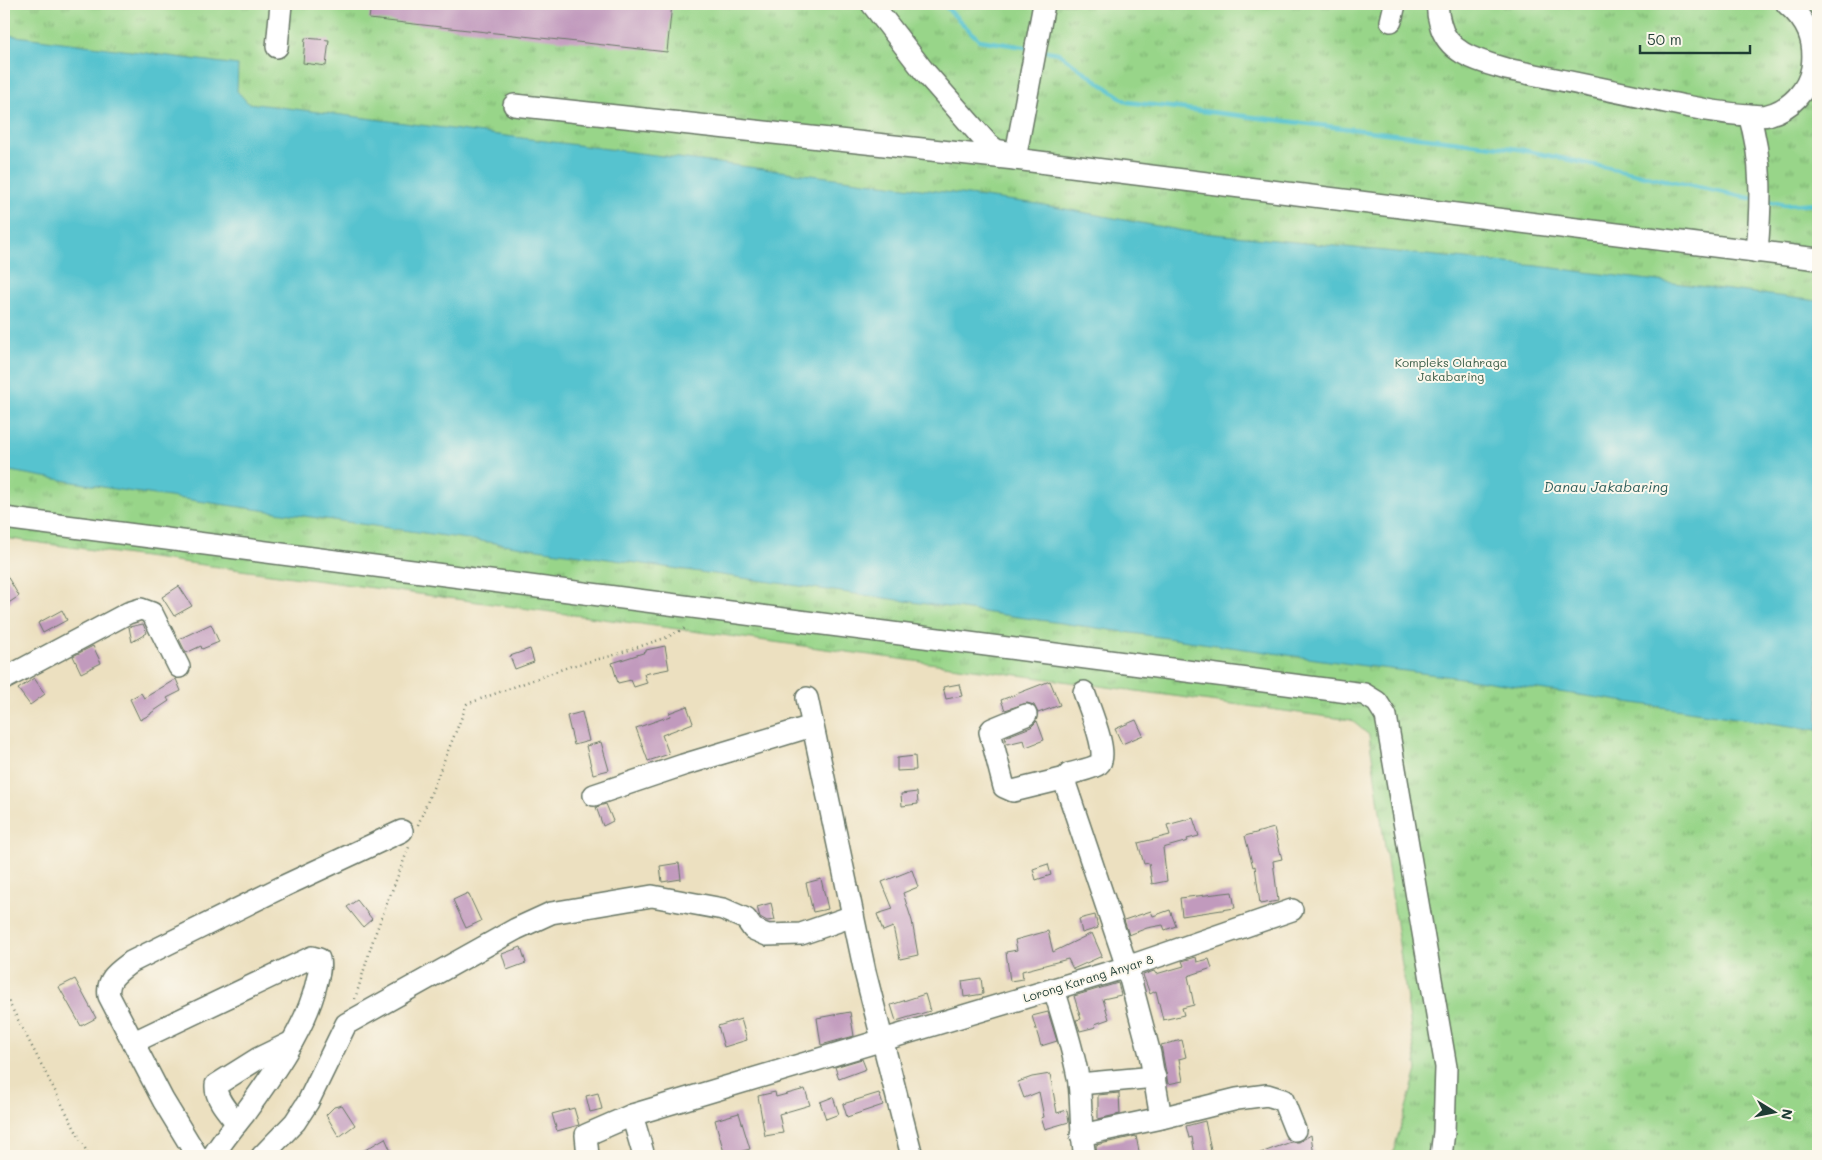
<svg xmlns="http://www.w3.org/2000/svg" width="1822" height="1160" font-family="Mali,sans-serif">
  <defs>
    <pattern id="grass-tufts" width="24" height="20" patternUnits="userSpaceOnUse" patternTransform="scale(1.25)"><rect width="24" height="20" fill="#98d589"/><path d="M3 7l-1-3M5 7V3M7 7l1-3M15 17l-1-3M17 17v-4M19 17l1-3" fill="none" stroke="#7bae71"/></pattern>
  </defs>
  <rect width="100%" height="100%" fill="#fbf7ec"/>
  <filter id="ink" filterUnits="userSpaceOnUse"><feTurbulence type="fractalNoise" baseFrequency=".02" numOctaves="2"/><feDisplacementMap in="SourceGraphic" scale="10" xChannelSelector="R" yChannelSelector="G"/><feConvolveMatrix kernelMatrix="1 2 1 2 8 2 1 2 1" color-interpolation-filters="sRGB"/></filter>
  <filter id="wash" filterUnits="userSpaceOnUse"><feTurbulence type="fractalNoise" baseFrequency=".0096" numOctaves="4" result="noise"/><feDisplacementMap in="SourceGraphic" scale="20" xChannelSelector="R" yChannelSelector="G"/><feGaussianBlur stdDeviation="1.12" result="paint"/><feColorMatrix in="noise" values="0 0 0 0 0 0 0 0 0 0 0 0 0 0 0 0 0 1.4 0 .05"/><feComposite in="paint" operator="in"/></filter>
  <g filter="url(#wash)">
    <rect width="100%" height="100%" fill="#ece0c0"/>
    <!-- grass -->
    <polygon fill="url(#grass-tufts)" stroke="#5c895e" points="4,4 1818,4 1818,1156 1392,1156 1417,1070 1369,735 1351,720 4,538"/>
    <!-- water -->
    <polygon fill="#57c3cf" stroke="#3b8082" points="8,35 238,65 237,91 248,103 1038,204 1184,231 1537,266 1818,301 1818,730 1477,680 1358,665 120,490 4,470 4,62"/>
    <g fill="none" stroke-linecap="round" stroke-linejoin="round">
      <!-- stream -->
      <g stroke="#57c3cf" stroke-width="4.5">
        <polyline points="943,4 979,40 1031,48"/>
        <polyline points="1041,50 1058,53 1127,102 1518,149 1754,199"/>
        <polyline points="1767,201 1785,205 1818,203"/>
      </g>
    </g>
    <g id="blocks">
      <!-- building -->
      <g fill="#c19abd">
        <polygon points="371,4 672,4 667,52 369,19"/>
        <polygon points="305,38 329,40 326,66 303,63"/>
        <polygon points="4,571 19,596 4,606"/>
        <polygon points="179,586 192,606 174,616 162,597"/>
        <polygon points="62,610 67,620 43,633 38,623"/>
        <polygon points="143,624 147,633 132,642 129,627"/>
        <polygon points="211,624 219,642 202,649 201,646 186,653 179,639"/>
        <polygon points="93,646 101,663 81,673 73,656"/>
        <polygon points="665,646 669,669 644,674 647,683 634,687 631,680 618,683 612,663 646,652 646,650"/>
        <polygon points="530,649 534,662 515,669 510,656"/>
        <polygon points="34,678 45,694 30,705 18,689"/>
        <polygon points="176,679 181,691 167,698 169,701 151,713 151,714 140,720 130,699 141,693 144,698"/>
        <polygon points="1050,681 1060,705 1038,713 1034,705 1027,703 1005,710 1001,700"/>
        <polygon points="959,684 962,696 946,699 943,687"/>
        <polygon points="687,706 693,723 662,735 669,754 648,761 636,728 670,716 669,713"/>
        <polygon points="582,712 589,741 574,745 567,716"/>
        <polygon points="1136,720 1143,735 1122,744 1115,729"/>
        <polygon points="1037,721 1044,740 1026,747 1024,740 1007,744 1005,737 1031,727"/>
        <polygon points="601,742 609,770 593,774 586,746"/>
        <polygon points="915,756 916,770 897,771 897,758"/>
        <polygon points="917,792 918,804 902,806 901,794"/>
        <polygon points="606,804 613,821 603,826 596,807"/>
        <polygon points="1193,818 1199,836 1187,839 1188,841 1163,848 1167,881 1152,884 1149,863 1144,864 1138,843 1170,835 1167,825"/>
        <polygon points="1274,828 1282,859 1273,861 1278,901 1260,904 1255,866 1253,867 1245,836"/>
        <polygon points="679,863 681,879 662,882 660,866"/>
        <polygon points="1048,864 1051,875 1036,880 1033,869"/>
        <polygon points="912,870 918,887 903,893 912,921 918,955 900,959 893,927 883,931 877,914 893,909 882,882"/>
        <polygon points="821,879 828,909 813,912 806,883"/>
        <polygon points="1232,892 1235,908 1182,916 1180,898"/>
        <polygon points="468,893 481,921 466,928 453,900"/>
        <polygon points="357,900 372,919 363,927 347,907"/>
        <polygon points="771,903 775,920 767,921 760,917 757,907"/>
        <polygon points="1170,910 1176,926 1165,930 1163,925 1147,928 1129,935 1124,920 1151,911 1153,916"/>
        <polygon points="1095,915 1098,928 1082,933 1079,919"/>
        <polygon points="1048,931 1053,952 1092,933 1102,956 1073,969 1068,959 1022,971 1023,979 1010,981 1006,952 1017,950 1015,940"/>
        <polygon points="521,947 526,963 507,970 502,954"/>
        <polygon points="1196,957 1197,962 1209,959 1212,968 1188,976 1194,1005 1182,1008 1184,1015 1163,1020 1156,991 1150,994 1143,975 1154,971 1156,974 1184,966 1182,961"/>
        <polygon points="981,978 983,994 964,997 962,981"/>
        <polygon points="75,979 96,1018 81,1026 59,987"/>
        <polygon points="1118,983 1121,995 1103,999 1109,1019 1095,1024 1096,1027 1080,1031 1076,1020 1081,1019 1074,996"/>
        <polygon points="925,994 930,1011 896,1021 891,1005"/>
        <polygon points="850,1012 854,1036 821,1045 817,1018"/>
        <polygon points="1048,1012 1057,1041 1041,1046 1032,1016"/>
        <polygon points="741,1019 747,1040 724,1047 718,1026"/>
        <polygon points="1182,1040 1186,1057 1179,1059 1183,1081 1168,1084 1161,1045"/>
        <polygon points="862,1059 866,1069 839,1079 835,1067"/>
        <polygon points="1050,1074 1057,1113 1067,1110 1069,1122 1045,1129 1041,1118 1044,1117 1039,1092 1024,1098 1018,1082 1032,1077"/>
        <polygon points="805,1089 810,1105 779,1114 783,1133 765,1136 758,1096 775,1092 776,1097"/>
        <polygon points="598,1093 602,1109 590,1112 586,1096"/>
        <polygon points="879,1093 883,1105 847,1117 843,1104"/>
        <polygon points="1119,1093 1120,1114 1098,1119 1098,1095"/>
        <polygon points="833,1097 839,1114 826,1119 820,1102"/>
        <polygon points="342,1105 355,1125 339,1137 326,1115 334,1107"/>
        <polygon points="574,1108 579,1125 557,1131 552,1114"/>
        <polygon points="739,1113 750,1149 725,1156 715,1120"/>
        <polygon points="1205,1121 1211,1151 1195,1154 1192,1137 1189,1138 1186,1126"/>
        <polygon points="1311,1135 1314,1156 1255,1156 1255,1155 1291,1142 1299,1142"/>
        <polygon points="1136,1136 1140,1156 1097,1156 1096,1145"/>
        <polygon points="385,1138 393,1156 355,1156"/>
      </g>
    </g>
  </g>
  <g filter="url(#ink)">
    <use href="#blocks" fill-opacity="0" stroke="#677665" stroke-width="1"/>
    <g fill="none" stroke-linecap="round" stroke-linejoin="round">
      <!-- minor casing -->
      <g stroke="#677665" stroke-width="24">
        <g id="minor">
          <polyline points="872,4 923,70 987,143 996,150 1008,152"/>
          <path d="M1438,4C1437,10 1438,16 1440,23C1447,54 1479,61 1506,69C1561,80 1615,91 1670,103C1697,108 1722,114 1749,115C1755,115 1762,117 1768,115C1790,109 1808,91 1812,68C1816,40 1807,21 1787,4"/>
          <polyline points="1391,21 1395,4"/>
          <polyline points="277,47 281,4"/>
          <polyline points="514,105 1015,159 1818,259"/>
          <path d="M1749,115C1763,160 1761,206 1757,252"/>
          <polyline points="1015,159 1044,4"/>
          <polyline points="4,518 1364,694 1377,702 1386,716 1446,1067 1444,1132 1441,1156"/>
          <polyline points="4,679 128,613 141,609 152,613 179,667"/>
          <path d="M1084,692C1088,705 1110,755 1099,764C1092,769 1078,771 1069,774L1066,778V786L1127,967L1150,1054L1161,1118"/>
          <polyline points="807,698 865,972 912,1156"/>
          <polyline points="1026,715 992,729 990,732 1004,787 1013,791 1066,778"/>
          <polyline points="594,795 683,765 812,726"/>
          <path d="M1054,989C1063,1020 1074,1051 1079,1083C1082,1107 1080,1132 1085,1156"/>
          <path d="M134,1042L312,957L319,959C321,968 318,976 316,985C306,1028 271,1077 245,1113C234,1127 222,1141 213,1156"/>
          <polyline points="1079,1084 1155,1077"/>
          <polyline points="632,1115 644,1156"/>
          <path d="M237,1123C229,1113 215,1099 216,1085L259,1058L292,1042"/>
          <polyline points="1081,1135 1161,1118 1237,1099 1267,1095 1283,1100 1295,1130"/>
          <path d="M197,1156L163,1100L109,996C106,979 118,972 131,962L284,886L402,831"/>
          <polyline points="262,1156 295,1122 308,1102 346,1024 516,929 551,913 652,896 723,909 746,919 753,929 767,935 801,934 853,916"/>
          <polyline points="588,1156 586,1135 632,1115 1127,967 1292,910"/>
        </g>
      </g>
      <!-- path -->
      <g stroke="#677665" stroke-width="2.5" stroke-dasharray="1 4" stroke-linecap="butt">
        <polyline points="418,825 467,704 571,666 611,656 665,638 688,627"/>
        <polyline points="4,993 89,1156"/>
        <polyline points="355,999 374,937 409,847"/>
      </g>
      <!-- minor -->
      <use href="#minor" stroke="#fff" stroke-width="21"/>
    </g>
  </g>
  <g text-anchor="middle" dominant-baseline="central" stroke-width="4" stroke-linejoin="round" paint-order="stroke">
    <!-- park labels -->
    <g font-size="12" fill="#375b45" stroke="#fbf7ec">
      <text x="1451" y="362">Kompleks Olahraga<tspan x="1451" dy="14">Jakabaring</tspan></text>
    </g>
    <!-- street labels -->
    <g font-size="12" fill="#1f3d34" stroke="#fbf7ec">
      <text transform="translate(1088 978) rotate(-17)">Lorong Karang Anyar 8</text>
    </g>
    <!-- water labels -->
    <g font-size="14" font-style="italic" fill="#2d5e5b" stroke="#fbf7ec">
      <text x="1606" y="486">Danau Jakabaring</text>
    </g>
  </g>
  <!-- margin -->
  <rect width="1822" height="1160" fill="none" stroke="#fbf7ec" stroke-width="20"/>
  <!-- north arrow -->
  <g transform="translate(1774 1112) rotate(100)" stroke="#fbf7ec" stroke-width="4" paint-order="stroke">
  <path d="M0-4L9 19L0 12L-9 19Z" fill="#1f3d34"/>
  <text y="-8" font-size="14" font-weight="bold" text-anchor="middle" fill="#1f3d34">N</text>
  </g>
  <!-- scale -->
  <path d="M1640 45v8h110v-8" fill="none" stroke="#1f3d34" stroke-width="2.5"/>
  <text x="1647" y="45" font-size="15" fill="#1f3d34" stroke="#fbf7ec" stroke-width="4" paint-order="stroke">50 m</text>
</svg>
